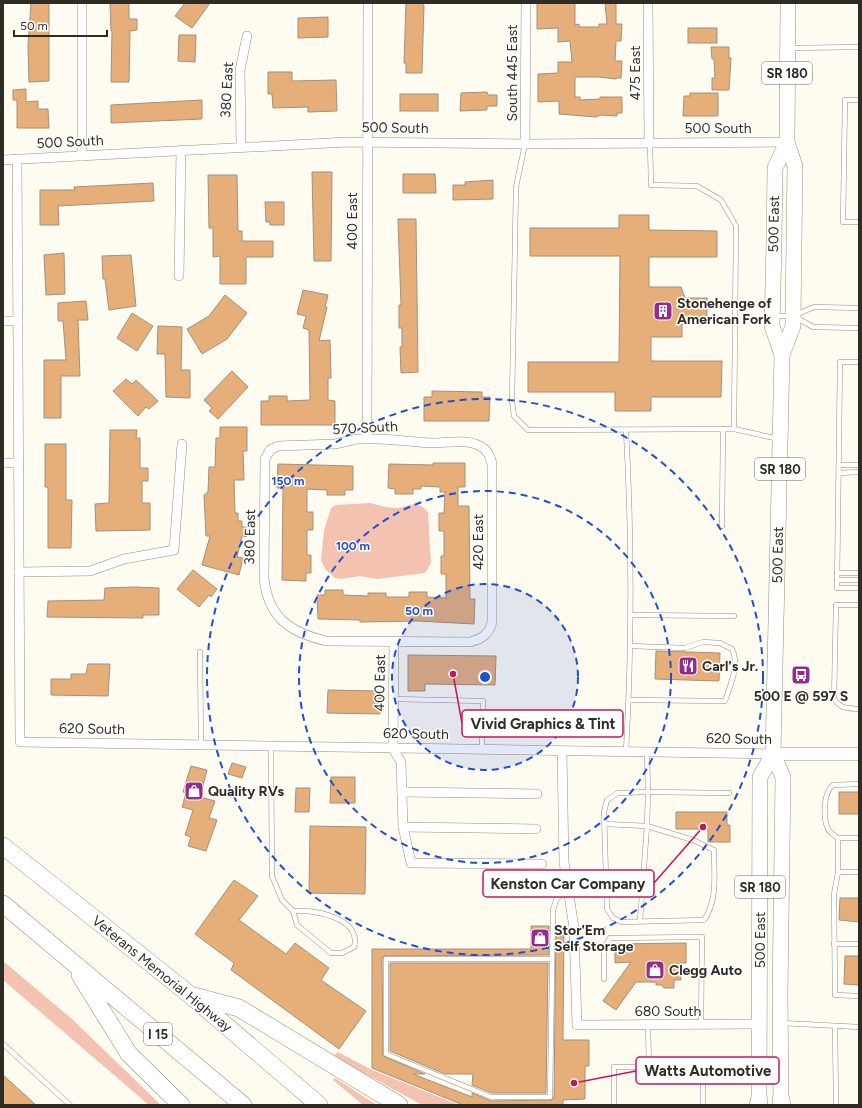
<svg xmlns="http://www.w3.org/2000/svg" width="862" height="1108" font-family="Figtree,sans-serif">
  <rect width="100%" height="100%" fill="#fefbf1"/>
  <!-- green -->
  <g fill="#f3c2b0">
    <path d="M370,503C378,505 387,508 396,508C410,507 415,498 428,512L431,563L425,573L377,579L360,576L341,579L335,578L325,569L321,560L324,530L331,508L336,505Z"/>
    <polygon points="3,961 72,1019 161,1105 149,1105 3,980"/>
    <polygon points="338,1052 370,1069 459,1105 422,1105 333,1056"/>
    <polygon points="335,1078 377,1105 363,1105 333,1080"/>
  </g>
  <!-- building -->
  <g fill="#e6af7a" stroke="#a2907e">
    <polygon points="31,3 49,3 49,81 29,82 28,46"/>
    <polygon points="110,3 129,3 129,19 137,19 137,30 130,31 129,82 111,82 112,31 111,31"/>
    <polygon points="185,3 210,3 192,28 175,16"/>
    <polygon points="406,3 422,3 424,5 422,73 406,73 406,63 404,63"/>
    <polygon points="537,3 575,3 575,25 579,24 579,27 599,27 599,24 607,24 605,3 616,3 616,24 622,24 621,41 616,41 615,61 622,61 621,78 616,78 616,79 599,77 575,77 575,97 580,97 580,100 600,99 600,97 622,97 622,113 617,113 617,116 601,115 596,117 559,114 559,101 538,102 538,74 558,73 558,62 572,62 570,41 558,42 558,28 537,29"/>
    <polygon points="328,17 328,37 298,38 298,18"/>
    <rect x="688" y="28" width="29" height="15"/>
    <polygon points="179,35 196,35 195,62 178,61"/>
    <polygon points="711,47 729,47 729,58 731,58 729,90 712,90 712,78 715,78 714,59 712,59"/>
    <polygon points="268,72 292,72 292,81 336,80 337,111 308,112 308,107 273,108 272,94 268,94"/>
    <polygon points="26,89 26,102 38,101 38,109 48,109 49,128 17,128 17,100 13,100 13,90"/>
    <polygon points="487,92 488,95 497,95 497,106 487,106 487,110 460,111 461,93"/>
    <polygon points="690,93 718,93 718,116 683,116 684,96 690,96"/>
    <rect x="400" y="94" width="38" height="17"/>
    <polygon points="202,100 202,119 111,123 111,105"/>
    <polygon points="312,172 332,172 331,261 314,261"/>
    <polygon points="403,174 435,174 436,193 403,193"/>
    <polygon points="208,175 237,175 238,231 242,231 242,241 273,241 273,257 246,257 246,284 220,284 220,256 213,257 213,228 209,228"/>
    <polygon points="493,180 493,199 453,200 453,185 465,185 465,182"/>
    <polygon points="153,183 154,201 58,206 59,225 40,225 40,190 75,190 74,187"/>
    <polygon points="265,202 284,202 284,225 270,225 270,222 266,222"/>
    <polygon points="619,215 649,215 649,230 717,231 717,257 649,257 649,287 681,287 685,298 707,298 707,324 682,324 682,337 651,337 651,361 722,361 721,397 651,397 651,411 615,411 615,392 528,392 528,362 619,362 620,256 530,256 530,228 619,228"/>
    <polygon points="398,219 416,219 418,372 401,373 400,347 402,347 402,328 399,328 399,305 401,305"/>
    <polygon points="64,253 65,294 46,295 44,255"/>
    <polygon points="131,255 136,306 109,310 105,279 103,279 102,256"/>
    <polygon points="303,290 328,295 325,307 327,307 319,341 330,340 331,378 328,378 328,400 335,401 335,425 261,425 261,401 269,401 269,396 287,396 287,401 310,400 309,330 303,328 306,316 297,314"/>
    <polygon points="225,295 247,313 227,339 202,354 187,329 209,316"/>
    <polygon points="86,301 88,320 78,320 80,376 61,376 61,418 44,418 44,360 66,360 63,321 58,321 58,303"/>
    <polygon points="132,313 153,326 137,351 117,338"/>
    <polygon points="158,326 182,327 181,370 190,370 190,398 166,397 165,354 157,354"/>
    <polygon points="232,371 248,387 218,419 209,411 212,408 204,400"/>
    <polygon points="126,379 132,384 136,380 158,401 149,409 146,407 138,416 113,391"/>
    <polygon points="432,391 482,392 482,397 490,397 489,421 424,421 424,397 432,397"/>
    <polygon points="220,427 247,427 247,451 243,451 244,480 234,480 235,513 238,513 238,521 242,521 242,527 247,527 247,536 242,536 237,557 243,558 239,575 202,565 210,536 206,536 204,495 208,492 209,467 215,467 216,438 220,438"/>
    <polygon points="110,430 137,430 136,438 140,438 140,468 148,468 148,481 142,481 142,503 150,503 150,530 96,531 95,504 109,503"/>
    <polygon points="45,444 66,444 66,500 72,500 71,548 48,548 48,487 45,487"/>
    <polygon points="433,463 465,463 465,487 458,487 458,506 469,506 470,599 475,599 474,624 418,621 360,622 360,620 318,619 317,595 325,595 325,590 343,590 343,595 368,596 368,593 386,593 386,597 409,597 409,592 427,592 427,597 446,598 446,574 441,574 441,556 444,556 444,531 439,531 439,513 444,513 445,492 440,492 440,487 421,486 421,489 413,489 413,494 395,494 395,489 388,488 389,464 433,465"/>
    <polygon points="278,464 353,466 353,490 345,490 345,495 327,495 327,490 307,489 307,512 313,512 313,530 307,530 307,555 311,555 311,573 306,573 306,581 282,580 283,488 277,488"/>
    <polygon points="193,570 217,589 211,597 209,595 199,607 177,589"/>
    <polygon points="134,587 159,588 159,615 143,615 143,618 47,617 48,601 104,600 105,588"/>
    <polygon points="656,651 720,653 719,681 655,679"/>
    <polygon points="408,655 496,656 495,685 425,684 425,691 408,691"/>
    <polygon points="88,664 110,664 108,696 51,695 51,679 71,679 71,674 86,674"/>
    <polygon points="328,690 381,691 380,714 327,713"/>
    <polygon points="232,763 246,767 242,778 228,774"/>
    <polygon points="191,766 207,770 200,797 215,801 209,818 217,820 206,851 188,846 191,837 185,835 193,810 182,807 186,793 183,792"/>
    <polygon points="331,777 355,777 355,803 330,803"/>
    <polygon points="296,788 310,788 309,812 295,812"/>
    <rect x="839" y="792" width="20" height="22"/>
    <polygon points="676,812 727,812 727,825 730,825 730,842 708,842 708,829 676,829"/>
    <polygon points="310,826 366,827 365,894 309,893"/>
    <polygon points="234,880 258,896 239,920 286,954 295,943 329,968 321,980 366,1011 339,1049 231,970 234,963 195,934"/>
    <polygon points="840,898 859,898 859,922 839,920"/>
    <polygon points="531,926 549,926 549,955 384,956 382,959 383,1056 425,1074 413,1074 472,1097 472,1093 491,1101 552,1100 554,1097 556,926 564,927 563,1040 589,1040 589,1066 585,1066 585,1099 563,1100 563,1105 463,1105 372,1068 372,949 531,949"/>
    <polygon points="686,943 686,963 680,963 681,980 674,980 674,988 664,988 662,985 656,985 656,982 636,982 616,1010 603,1001 631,962 615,963 615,944"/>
    <polygon points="845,956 859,956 859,985 844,984"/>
    <polygon points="390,963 548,963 546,1093 492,1093 472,1085 473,1074 445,1074 390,1051"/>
    <polygon points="3,1075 36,1105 3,1105"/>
  </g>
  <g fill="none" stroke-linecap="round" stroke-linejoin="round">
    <!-- service casing -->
    <g stroke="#978e78" stroke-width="5.5">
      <g id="service">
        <polyline points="791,48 859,47"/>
        <polyline points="859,100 845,100 843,222 859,222"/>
        <polyline points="650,143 651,185 697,186 721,200 736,226 734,429"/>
        <polyline points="525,144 516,187 512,401 514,416 528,430 734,429 779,439"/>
        <polyline points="775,316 793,316 814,307 859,308"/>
        <polyline points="797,318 813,327 859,328"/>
        <polyline points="859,362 840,362 837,588 859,588"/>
        <path d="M626,430C632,537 632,644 626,752"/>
        <polyline points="839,465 859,465"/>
        <polyline points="839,473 859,472"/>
        <polyline points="722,526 723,429"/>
        <polyline points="837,573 859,573"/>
        <polyline points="837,580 859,580"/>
        <path d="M859,605H836L834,699C841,709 847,708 859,709"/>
        <polyline points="631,615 734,616"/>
        <polyline points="200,652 201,746"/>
        <polyline points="393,699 483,701 482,750"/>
        <path d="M629,700L725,701C730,686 740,665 732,649L720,643L703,642L685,648L631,646"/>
        <path d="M271,747L272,876L282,900L293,911L297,925L331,953H342L354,947C362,918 314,909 293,911"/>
        <polyline points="647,753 648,792 729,793"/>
        <path d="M648,792L647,826L693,840L714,850C714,873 718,900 704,920L622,922L613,918L607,909L604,812L607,800L618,793Z"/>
        <polyline points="605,824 647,826 640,921"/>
        <path d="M838,838C834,835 830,833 828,829C823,819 823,792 833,785L859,784"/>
        <polyline points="859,838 838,838 838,872 834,894 835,995 859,996"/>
        <polyline points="838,872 859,872"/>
        <polyline points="834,944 859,944"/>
        <polyline points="552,959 386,959 386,1054 491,1097 550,1097 553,910 556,900 568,887"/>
        <polyline points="604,979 604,948 610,938 702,937 701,1025"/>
        <polyline points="782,1023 859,1027"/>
        <polyline points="648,1025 649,1067"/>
        <polyline points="835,1026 836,1105"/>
        <polyline points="3,1044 70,1105"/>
        <polyline points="614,1105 614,1067 703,1066 703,1105"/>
      </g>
    </g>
    <!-- minor casing -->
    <g stroke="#978e78" stroke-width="10">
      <g id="minor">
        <polyline points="82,3 82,156"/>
        <polyline points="648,3 649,143"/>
        <polyline points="525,144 526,3"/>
        <polyline points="241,147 240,70 247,36"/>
        <polyline points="17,159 20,742 773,754"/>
        <polyline points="3,160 348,142 525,144 787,142"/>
        <polyline points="179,276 181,150"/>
        <polyline points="3,321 18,321"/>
        <path d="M357,439C383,437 407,442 432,443C446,443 465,439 478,445C487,449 490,455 492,464V622C489,635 481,639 470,642L326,641C289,632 268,617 264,578L265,459L270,450L278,446L335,444Z"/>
        <polyline points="367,439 368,3"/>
        <polyline points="3,463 19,463"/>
        <polyline points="19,572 90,571 124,559 174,550 182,444"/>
        <polyline points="394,641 393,749 401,762 403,827 411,863 542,864"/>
        <polyline points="562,752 564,862 574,928 577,1025 760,1024"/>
        <polyline points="402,792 537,794"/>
        <polyline points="403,827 536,829"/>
      </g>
    </g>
    <!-- tertiary casing -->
    <g stroke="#978e78" stroke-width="13">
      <polyline id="tertiary" points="773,754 859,754"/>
    </g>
    <!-- primary casing -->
    <g stroke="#978e78" stroke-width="16">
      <g id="primary">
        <polyline points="782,355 772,326 774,243 775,168 787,142"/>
        <polyline points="759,1105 760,777 773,754"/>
        <polyline points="781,1105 780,994 783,777 773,754 782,355 793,326 793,318 795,166 787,142 788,3"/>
      </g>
    </g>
    <!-- motorway casing -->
    <g stroke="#978e78" stroke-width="18">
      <g id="motorway">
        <polyline points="3,846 189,994 319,1105"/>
        <polyline points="3,904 243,1105"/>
        <polyline points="80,975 129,1054 181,1105"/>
        <polyline points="194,996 239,1008 399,1105"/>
        <polyline points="781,1100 782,1105"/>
        <polyline points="758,1105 759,1101"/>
      </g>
    </g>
    <!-- service -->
    <use href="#service" stroke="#fff" stroke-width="4.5"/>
    <!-- minor -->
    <use href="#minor" stroke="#fff" stroke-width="9"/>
    <!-- tertiary -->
    <use href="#tertiary" stroke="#fff" stroke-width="12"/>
    <!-- primary -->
    <use href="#primary" stroke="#fff" stroke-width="15"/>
    <!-- motorway -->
    <use href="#motorway" stroke="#fff" stroke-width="17"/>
  </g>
  <!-- distance rings -->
  <circle cx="485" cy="677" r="93" fill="#1d4ed8" fill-opacity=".12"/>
  <g fill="none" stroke="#1d4ed8" stroke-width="2" stroke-dasharray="7 5">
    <circle cx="485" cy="677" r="93"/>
    <circle cx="485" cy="677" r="186"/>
    <circle cx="485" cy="677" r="278"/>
  </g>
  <!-- icons -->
  <defs>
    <g id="building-square" transform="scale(1)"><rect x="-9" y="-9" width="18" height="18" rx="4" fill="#942c90" stroke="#fff"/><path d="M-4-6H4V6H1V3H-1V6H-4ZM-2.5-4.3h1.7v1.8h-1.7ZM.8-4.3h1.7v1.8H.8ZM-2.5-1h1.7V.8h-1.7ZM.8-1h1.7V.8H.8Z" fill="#fff"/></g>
    <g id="restaurant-square" transform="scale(1)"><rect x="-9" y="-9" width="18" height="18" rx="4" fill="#942c90" stroke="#fff"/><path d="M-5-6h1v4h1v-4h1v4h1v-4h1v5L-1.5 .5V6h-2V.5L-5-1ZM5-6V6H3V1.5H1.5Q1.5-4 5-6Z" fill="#fff"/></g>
    <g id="bus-square" transform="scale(1)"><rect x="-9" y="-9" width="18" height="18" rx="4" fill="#942c90" stroke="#fff"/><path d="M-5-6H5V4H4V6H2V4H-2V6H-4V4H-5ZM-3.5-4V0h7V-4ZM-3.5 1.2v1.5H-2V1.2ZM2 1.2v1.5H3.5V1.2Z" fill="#fff"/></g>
    <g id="shop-square" transform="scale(1)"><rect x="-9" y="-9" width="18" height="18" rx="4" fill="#942c90" stroke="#fff"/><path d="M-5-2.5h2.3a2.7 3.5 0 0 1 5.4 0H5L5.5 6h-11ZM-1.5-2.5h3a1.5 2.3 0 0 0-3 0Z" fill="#fff"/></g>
  </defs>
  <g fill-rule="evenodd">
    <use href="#building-square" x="663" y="311"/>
    <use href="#restaurant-square" x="688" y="666"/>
    <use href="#bus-square" x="801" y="675"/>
    <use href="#shop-square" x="194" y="791"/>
    <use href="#shop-square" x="540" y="938"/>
    <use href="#shop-square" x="655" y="970"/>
  </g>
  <g text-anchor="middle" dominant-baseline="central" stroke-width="3" stroke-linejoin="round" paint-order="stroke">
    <!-- shield labels -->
    <g fill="#fff" stroke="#6d6b65" stroke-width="1">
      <rect x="762" y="62" width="50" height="22" rx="3"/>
      <rect x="755" y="458" width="50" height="22" rx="3"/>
      <rect x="735" y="876" width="50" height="22" rx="3"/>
      <rect x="144" y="1023" width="28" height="22" rx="3"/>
    </g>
    <g font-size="13" font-weight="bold" fill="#2f2c23">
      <text x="787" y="73">SR 180</text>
      <text x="780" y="469">SR 180</text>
      <text x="760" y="887">SR 180</text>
      <text x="158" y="1034">I 15</text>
    </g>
    <!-- street labels -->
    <g font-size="14" fill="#2f2c23" stroke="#fff">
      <text transform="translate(512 73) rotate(-90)">South 445 East</text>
      <text transform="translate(635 73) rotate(-90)">475 East</text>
      <text transform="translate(227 90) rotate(-87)">380 East</text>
      <text transform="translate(395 128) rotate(1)">500 South</text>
      <text x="718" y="128">500 South</text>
      <text transform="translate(70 142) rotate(-3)">500 South</text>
      <text transform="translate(352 221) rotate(-90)">400 East</text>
      <text transform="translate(774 224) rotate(-89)">500 East</text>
      <text transform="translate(365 428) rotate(-3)">570 South</text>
      <text transform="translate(250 537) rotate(-89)">380 East</text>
      <text transform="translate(478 542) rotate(-90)">420 East</text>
      <text transform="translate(778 555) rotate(-89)">500 East</text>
      <text transform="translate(380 683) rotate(-89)">400 East</text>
      <text transform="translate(92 729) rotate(1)">620 South</text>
      <text transform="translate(416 734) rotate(1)">620 South</text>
      <text transform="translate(739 739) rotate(1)">620 South</text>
      <text transform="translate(760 940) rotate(-90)">500 East</text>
      <text transform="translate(162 974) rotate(39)">Veterans Memorial Highway</text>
      <text x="668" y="1011">680 South</text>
    </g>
    <!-- poi labels -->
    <g font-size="14" font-weight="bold" fill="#2f2c23" stroke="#fff" text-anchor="start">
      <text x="677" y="303">Stonehenge of<tspan x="677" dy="16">American Fork</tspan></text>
      <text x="702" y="666">Carl's Jr.</text>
      <text x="801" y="696" text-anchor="middle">500 E @ 597 S</text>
      <text x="208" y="791">Quality RVs</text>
      <text x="554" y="930">Stor'Em<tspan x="554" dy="16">Self Storage</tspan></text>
      <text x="669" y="970">Clegg Auto</text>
    </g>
  </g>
  <circle cx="485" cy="677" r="6" fill="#1d4ed8" stroke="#fff" stroke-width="2"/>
  <g font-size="12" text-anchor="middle" font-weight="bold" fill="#1d4ed8" stroke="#fff" stroke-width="3" stroke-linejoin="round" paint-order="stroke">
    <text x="288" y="485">150 m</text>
    <text x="353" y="550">100 m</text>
    <text x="419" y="615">50 m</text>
  </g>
  <!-- callouts -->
  <path fill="none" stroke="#c2185b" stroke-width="1.5" d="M453 674L462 723M703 827L654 883M574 1083L636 1071"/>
  <g fill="#c2185b" stroke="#fff" stroke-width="1.5">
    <circle cx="453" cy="674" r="4"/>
    <circle cx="703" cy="827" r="4"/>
    <circle cx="574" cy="1083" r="4"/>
  </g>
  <g fill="#fff" stroke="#c2185b" stroke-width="1.5">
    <rect x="462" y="710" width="161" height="27" rx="4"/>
    <rect x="483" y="870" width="171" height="27" rx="4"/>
    <rect x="636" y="1057" width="143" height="27" rx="4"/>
  </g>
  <g font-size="15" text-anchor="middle" font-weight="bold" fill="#2f2c23">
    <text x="543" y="729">Vivid Graphics &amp; Tint</text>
    <text x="568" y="889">Kenston Car Company</text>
    <text x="708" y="1076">Watts Automotive</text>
  </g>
  <!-- border -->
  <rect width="862" height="1108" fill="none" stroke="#2f2c23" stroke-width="8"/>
  <!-- scale -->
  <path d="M14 30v6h93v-6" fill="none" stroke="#2f2c23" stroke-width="2"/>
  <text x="20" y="30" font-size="12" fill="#2f2c23" stroke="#ffffff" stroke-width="3" paint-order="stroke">50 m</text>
</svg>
